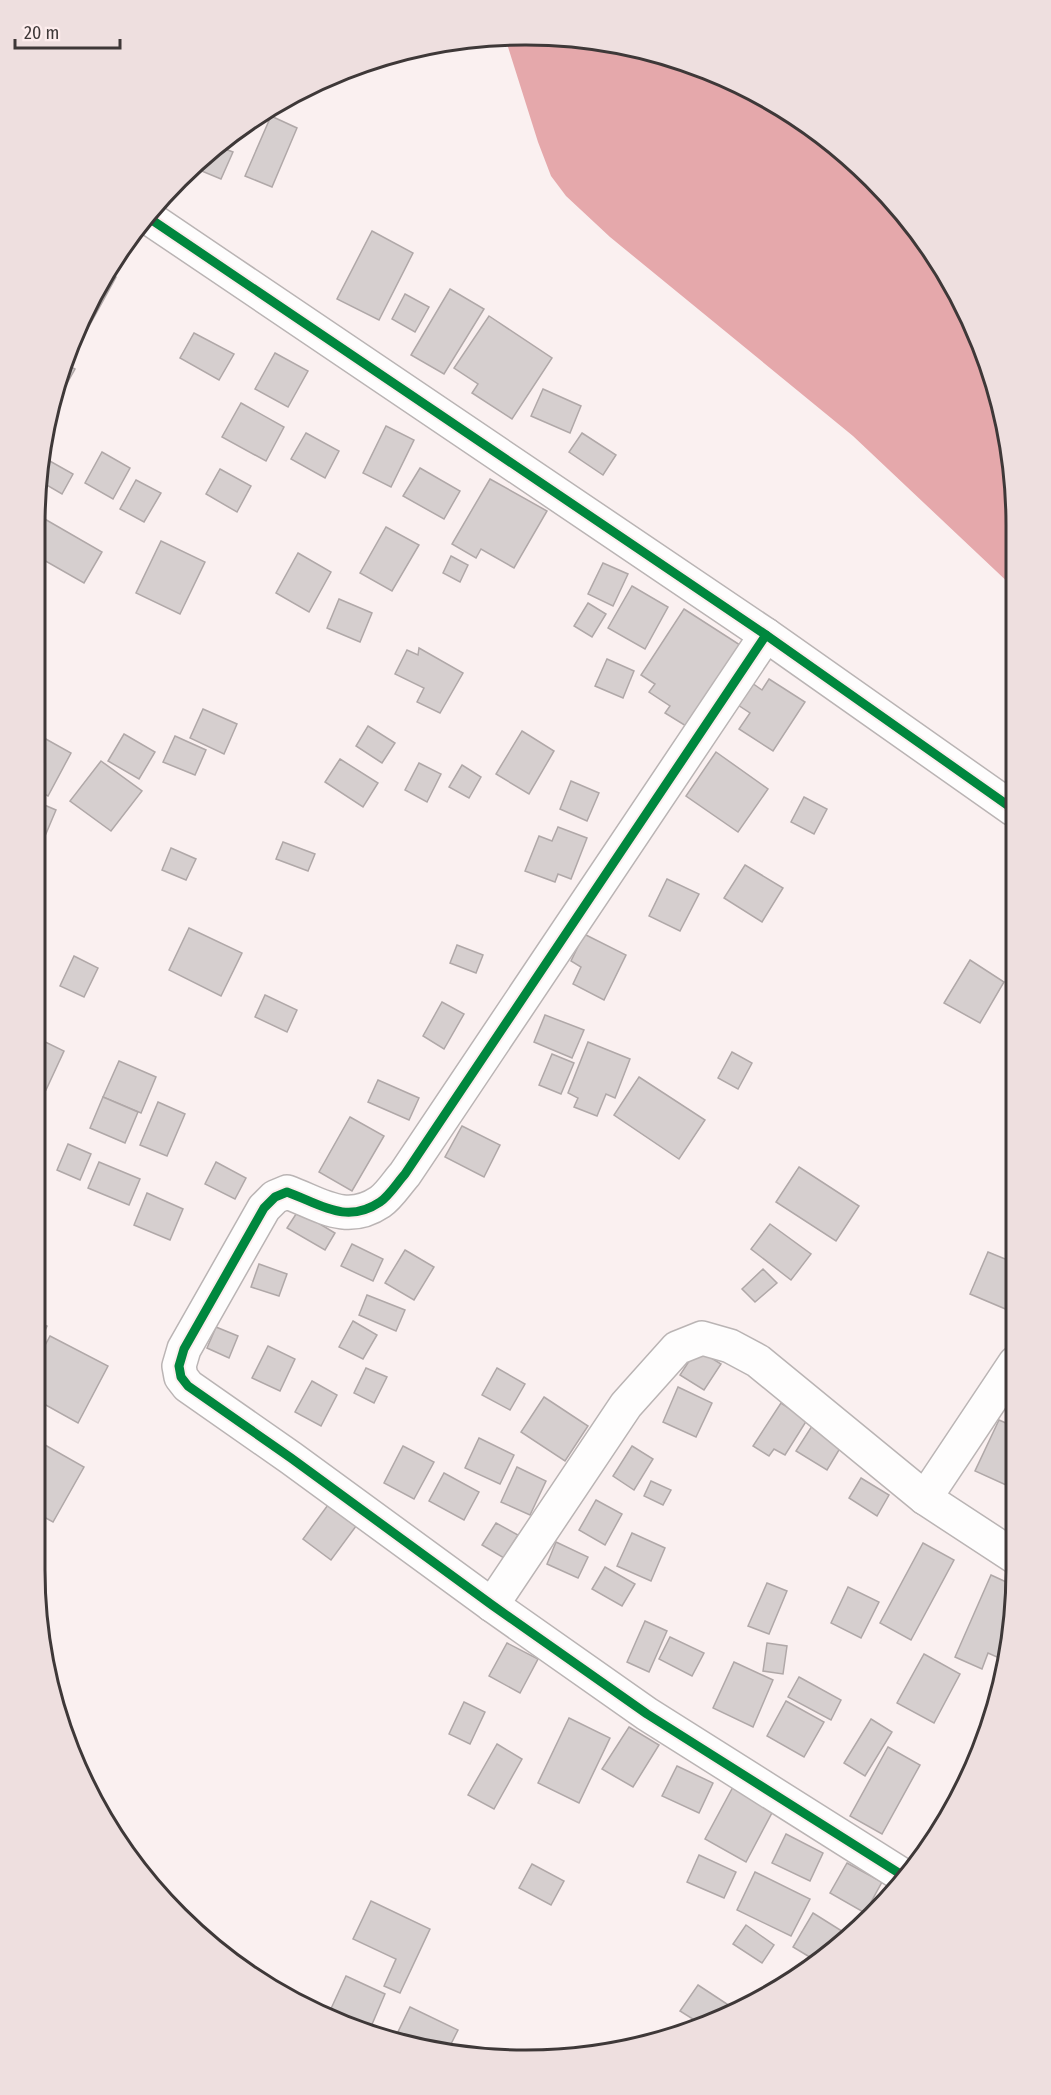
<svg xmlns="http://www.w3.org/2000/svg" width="1051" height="2095" font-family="'Fira Sans Condensed',sans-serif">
  <rect width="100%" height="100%" fill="#faf0f0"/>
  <!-- water -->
  <polygon fill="#e5a8ab" points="557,36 652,51 742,85 849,156 934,252 990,367 1012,462 1013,587 853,436 610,237 566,196 551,176 538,142 508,47 503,37"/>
  <!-- building -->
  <g fill="#d6cfcf" stroke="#b0a8a8" stroke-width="1.5">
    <polygon points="271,116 297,128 272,187 245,176"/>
    <polygon points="217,146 233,152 221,179 192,167 202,157"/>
    <polygon points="372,231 413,253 379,320 337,299"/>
    <polygon points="107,273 116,277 82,339 75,336 85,309"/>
    <polygon points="450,289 484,309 444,374 411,355"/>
    <polygon points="405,294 429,307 415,332 392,319"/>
    <polygon points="489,316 552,358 512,419 472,393 478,384 454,368"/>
    <polygon points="194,333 234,354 219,380 180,358"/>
    <polygon points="275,353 308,371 288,407 255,389"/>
    <polygon points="64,363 75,369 48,417 51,399"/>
    <polygon points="543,389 581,406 570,433 531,416"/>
    <polygon points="241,403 284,427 266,461 222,437"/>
    <polygon points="386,426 414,440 391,487 363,473"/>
    <polygon points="306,433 339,451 325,478 291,459"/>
    <polygon points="582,433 616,455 603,475 569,452"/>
    <polygon points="102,452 130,468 113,499 85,483"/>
    <polygon points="48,460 73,474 62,494 38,480"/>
    <polygon points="420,468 460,491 444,519 403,496"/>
    <polygon points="220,469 251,486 237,512 206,494"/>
    <polygon points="490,479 547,511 514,568 481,549 476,558 452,544"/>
    <polygon points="136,480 161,493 144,522 120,509"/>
    <polygon points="36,514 102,552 84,583 35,555"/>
    <polygon points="386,527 419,545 392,591 360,573"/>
    <polygon points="161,541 205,562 180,614 136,593"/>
    <polygon points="298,553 331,572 309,612 276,593"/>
    <polygon points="451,556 468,565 460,582 443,573"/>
    <polygon points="603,563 628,574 613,606 588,594"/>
    <polygon points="632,586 668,607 645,649 608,628"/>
    <polygon points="339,599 372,613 360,642 327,628"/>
    <polygon points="588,603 606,614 592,637 574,626"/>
    <polygon points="684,609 740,645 686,726 665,713 670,706 649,692 655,684 641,675"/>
    <polygon points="419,648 463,673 440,713 417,702 424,688 395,674 407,650 418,655"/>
    <polygon points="607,659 634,671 623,698 595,686"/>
    <polygon points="769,679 805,702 773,751 739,729 750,713 738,705 752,683 762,690"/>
    <polygon points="203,709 237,724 224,754 190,738"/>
    <polygon points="368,726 395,743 382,763 356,746"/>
    <polygon points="522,731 554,751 529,794 496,774"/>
    <polygon points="124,734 155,752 139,779 108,761"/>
    <polygon points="175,736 206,750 195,775 163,762"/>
    <polygon points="44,738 71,753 48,796 35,789 35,754"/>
    <polygon points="716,752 768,789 738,832 686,796"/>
    <polygon points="340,759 378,783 363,807 325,782"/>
    <polygon points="101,761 142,791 111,831 70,801"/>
    <polygon points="419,763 441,774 427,802 405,790"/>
    <polygon points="462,765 481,777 469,798 449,787"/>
    <polygon points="571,781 599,793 587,821 560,809"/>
    <polygon points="804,797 827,809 814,834 791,822"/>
    <polygon points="35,801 56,810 45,836 35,832"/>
    <polygon points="558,827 587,838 571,879 558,874 555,882 525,871 539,836 552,841"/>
    <polygon points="283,842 315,854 308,871 276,859"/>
    <polygon points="171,848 196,859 186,880 162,870"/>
    <polygon points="745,865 783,888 762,922 724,898"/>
    <polygon points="667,879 699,894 680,931 649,916"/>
    <polygon points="189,928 242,953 221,996 169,970"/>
    <polygon points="584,934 626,955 604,1000 573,984 581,967 571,961"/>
    <polygon points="457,945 483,955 476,973 450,963"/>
    <polygon points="74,956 98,968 84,997 60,986"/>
    <polygon points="970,960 1004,982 980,1023 944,1003"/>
    <polygon points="265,995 297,1010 287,1032 255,1017"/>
    <polygon points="442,1002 464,1014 444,1049 423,1036"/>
    <polygon points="545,1015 584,1030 572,1058 534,1042"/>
    <polygon points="35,1037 64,1051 46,1090 35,1084"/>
    <polygon points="588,1042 630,1059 615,1098 606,1094 597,1116 574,1107 578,1098 568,1093"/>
    <polygon points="732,1052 752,1063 738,1089 718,1078"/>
    <polygon points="552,1054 574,1063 561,1094 539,1085"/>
    <polygon points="119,1061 156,1077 141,1113 103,1097"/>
    <polygon points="639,1077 705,1120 679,1159 614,1115"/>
    <polygon points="378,1080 419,1098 409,1120 368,1102"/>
    <polygon points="103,1097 138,1112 125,1143 90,1128"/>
    <polygon points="158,1102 185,1114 167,1156 140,1145"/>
    <polygon points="350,1117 384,1136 352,1191 319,1172"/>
    <polygon points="462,1126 500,1145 484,1177 445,1157"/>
    <polygon points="68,1144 91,1154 80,1180 57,1170"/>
    <polygon points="99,1162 140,1179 129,1205 88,1188"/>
    <polygon points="216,1162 246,1178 235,1199 205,1184"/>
    <polygon points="799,1167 859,1206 836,1241 776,1202"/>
    <polygon points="147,1193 183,1209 170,1240 134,1225"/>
    <polygon points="298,1211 335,1233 325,1250 287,1228"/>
    <polygon points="770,1224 811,1254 791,1280 751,1249"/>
    <polygon points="352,1244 383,1259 373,1281 341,1266"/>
    <polygon points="405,1250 434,1267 414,1300 385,1283"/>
    <polygon points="988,1252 1015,1263 1015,1313 970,1294"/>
    <polygon points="259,1264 287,1274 279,1296 251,1287"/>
    <polygon points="763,1269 777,1283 755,1302 742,1289"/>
    <polygon points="367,1295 405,1310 396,1331 359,1315"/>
    <polygon points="35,1320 47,1326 35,1352"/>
    <polygon points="353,1321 377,1335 363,1359 339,1347"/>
    <polygon points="216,1327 238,1336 229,1358 207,1348"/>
    <polygon points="50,1336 108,1366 78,1423 35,1399 35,1364"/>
    <polygon points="268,1346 295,1359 280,1391 252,1378"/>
    <polygon points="697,1349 721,1364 704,1390 680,1375"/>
    <polygon points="366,1368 387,1377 374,1403 354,1393"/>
    <polygon points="497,1368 525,1384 510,1410 482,1395"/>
    <polygon points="312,1381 337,1395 321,1426 295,1412"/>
    <polygon points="678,1387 712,1403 696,1437 663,1422"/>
    <polygon points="544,1397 588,1426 565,1461 521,1432"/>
    <polygon points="781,1403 807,1420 785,1455 774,1449 769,1456 753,1446"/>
    <polygon points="999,1420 1015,1427 1015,1489 975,1471"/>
    <polygon points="812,1426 842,1445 827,1470 796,1451"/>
    <polygon points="479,1438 514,1455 500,1484 465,1468"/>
    <polygon points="45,1445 84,1467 53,1522 35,1512 35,1464"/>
    <polygon points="403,1446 434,1462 414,1499 384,1483"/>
    <polygon points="632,1446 653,1459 634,1490 613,1476"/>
    <polygon points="517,1467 546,1481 530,1515 501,1502"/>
    <polygon points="444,1473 479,1492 464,1520 429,1501"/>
    <polygon points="861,1478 889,1495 877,1516 849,1498"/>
    <polygon points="651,1481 671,1490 663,1505 644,1496"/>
    <polygon points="336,1494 365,1514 331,1560 303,1539"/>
    <polygon points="596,1500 622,1514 605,1545 579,1530"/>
    <polygon points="496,1523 518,1535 504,1558 482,1545"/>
    <polygon points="632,1533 665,1548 651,1581 617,1566"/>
    <polygon points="556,1542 588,1557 578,1578 547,1564"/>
    <polygon points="923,1543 954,1560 911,1640 880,1623"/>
    <polygon points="605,1567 635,1584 622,1606 592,1589"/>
    <polygon points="991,1575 1015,1586 1015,1601 1006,1661 988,1653 982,1669 955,1657"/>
    <polygon points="767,1583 787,1591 769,1634 748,1626"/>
    <polygon points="848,1587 879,1602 861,1638 831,1623"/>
    <polygon points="645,1621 667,1631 649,1672 627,1662"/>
    <polygon points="670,1637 704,1653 692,1676 659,1659"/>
    <polygon points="507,1643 538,1659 520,1693 489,1676"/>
    <polygon points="767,1643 787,1646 783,1674 763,1671"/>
    <polygon points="924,1654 960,1674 934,1723 897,1703"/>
    <polygon points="734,1662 773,1680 753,1727 713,1708"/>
    <polygon points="799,1677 841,1700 831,1720 788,1697"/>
    <polygon points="786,1701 824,1722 804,1757 767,1736"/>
    <polygon points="464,1702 485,1712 470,1744 449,1734"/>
    <polygon points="569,1718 610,1738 579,1803 538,1783"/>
    <polygon points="871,1719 892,1732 865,1776 844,1763"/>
    <polygon points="629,1727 659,1745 633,1787 602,1769"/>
    <polygon points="497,1744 522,1759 494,1809 468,1795"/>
    <polygon points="888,1747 920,1765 882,1834 850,1816"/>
    <polygon points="677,1766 713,1783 699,1813 662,1796"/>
    <polygon points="733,1787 774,1809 746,1862 705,1839"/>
    <polygon points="786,1834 823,1853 810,1881 772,1863"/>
    <polygon points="699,1855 736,1872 724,1898 687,1882"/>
    <polygon points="847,1863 882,1882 865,1913 830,1893"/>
    <polygon points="532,1864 564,1881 551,1905 519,1888"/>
    <polygon points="755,1872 810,1899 791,1936 737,1910"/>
    <polygon points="371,1901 430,1929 400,1993 384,1986 396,1959 353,1939"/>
    <polygon points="813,1913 845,1933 841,1939 813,1959 793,1947"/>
    <polygon points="746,1925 774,1945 762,1963 733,1944"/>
    <polygon points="346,1976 385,1994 370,2029 329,2013"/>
    <polygon points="698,1985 730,2006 724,2016 699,2023 680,2011"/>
    <polygon points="410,2007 458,2030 447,2052 429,2051 395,2038"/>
  </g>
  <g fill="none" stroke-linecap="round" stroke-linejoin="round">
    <!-- minor casing -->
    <g stroke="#bab4b4" stroke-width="36">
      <g id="minor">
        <polyline points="146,216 766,635 1013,809"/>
        <path d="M766,635L405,1174C397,1183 389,1196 380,1202C346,1225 320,1204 287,1192L275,1197L264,1208L184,1349L179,1366L181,1377L188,1386L291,1458L492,1605L647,1714L902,1875"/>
        <polyline points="925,1498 1015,1363"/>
        <polyline points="492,1605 626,1405 677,1348 702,1338 730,1346 758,1361 925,1498 1015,1557"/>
      </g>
    </g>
    <!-- minor -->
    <use href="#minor" stroke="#fefdfd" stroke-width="33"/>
    <!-- cycleway casing -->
    <g stroke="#fdeded" stroke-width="13">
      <g id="cycleway">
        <polyline points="146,216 766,635 1013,809"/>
        <path d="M766,635L405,1174C397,1183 389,1196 380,1202C346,1225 320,1204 287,1192L275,1197L264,1208L184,1349L179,1366L181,1377L188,1386L291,1458L492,1605L647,1714L902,1875"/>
      </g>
    </g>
    <!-- cycleway -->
    <use href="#cycleway" stroke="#00873e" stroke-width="9"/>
  </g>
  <!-- crop -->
  <path d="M0 0H1051V2095H0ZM525 45H526A480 480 0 0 1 1006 525V1570A480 480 0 0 1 526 2050H525A480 480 0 0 1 45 1570V525A480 480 0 0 1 525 45Z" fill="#eedfdf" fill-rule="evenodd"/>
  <path fill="none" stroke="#3e3838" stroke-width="3" d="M525 45H526A480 480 0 0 1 1006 525V1570A480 480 0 0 1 526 2050H525A480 480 0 0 1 45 1570V525A480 480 0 0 1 525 45Z"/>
  <!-- scale -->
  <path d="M15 39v9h105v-9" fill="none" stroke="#3e3838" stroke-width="3"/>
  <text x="24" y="39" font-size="18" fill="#3e3838" stroke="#fdeded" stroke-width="4.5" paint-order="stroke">20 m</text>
</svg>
